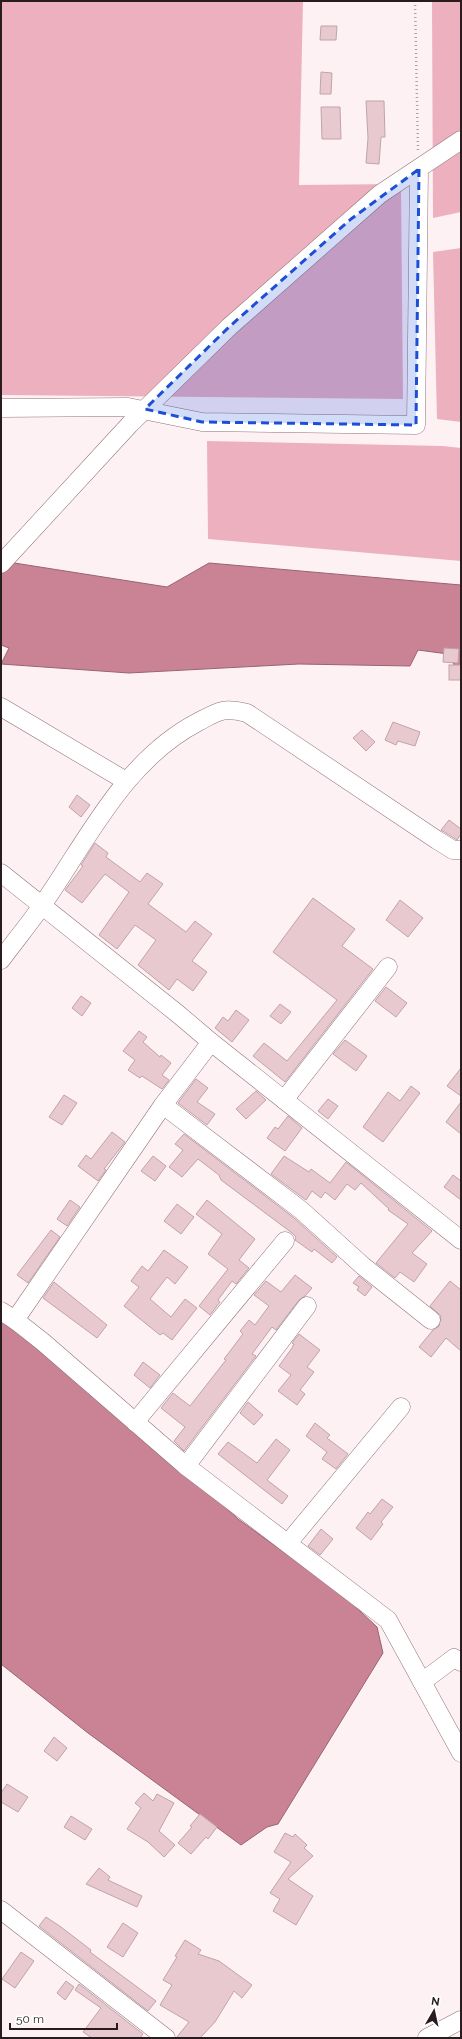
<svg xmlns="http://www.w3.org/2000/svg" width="462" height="2039" font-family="Raleway,sans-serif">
  <rect width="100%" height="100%" fill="#fef1f4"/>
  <!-- green -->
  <g fill="#edb0be">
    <polygon points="1,1 303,1 299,185 401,184 403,399 1,395"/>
    <polygon points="432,1 461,1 461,212 433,218"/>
    <polygon points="461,248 461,422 437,419 433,252"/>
    <polygon points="207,441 443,446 461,448 461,561 208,539"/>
  </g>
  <!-- water -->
  <g fill="#c98395" stroke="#996472">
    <polygon points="8,562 167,587 209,563 461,585 461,677 448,654 418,650 410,666 299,664 129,673 1,664 9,648 1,645 1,571"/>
    <polygon points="3,1320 188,1473 238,1519 343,1595 377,1627 383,1653 278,1824 267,1827 241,1845 88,1733 1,1664 1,1323"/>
  </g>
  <!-- building -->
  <g fill="#e8c9d0" stroke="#c1a3aa">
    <polygon points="321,26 337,26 336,40 320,40"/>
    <polygon points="321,72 332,73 331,94 320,94"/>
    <polygon points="366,101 384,101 385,137 381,137 379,164 366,163 368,138"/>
    <polygon points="321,107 340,107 341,139 322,139"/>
    <polygon points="444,648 459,649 458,663 443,662"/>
    <rect x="449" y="665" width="12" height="15"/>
    <polygon points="393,722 420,732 415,746 398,741 396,745 385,740"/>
    <polygon points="362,730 375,742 366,751 353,738"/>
    <polygon points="77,795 90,805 81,817 69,807"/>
    <polygon points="449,820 461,829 461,834 457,840 441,830"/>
    <polygon points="95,843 108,853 106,857 140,882 147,873 163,884 148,904 186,932 195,921 212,934 192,961 207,972 193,991 177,979 169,990 138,965 156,940 135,925 117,949 99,935 129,892 105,874 82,903 65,890 83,866 81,865"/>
    <polygon points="313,898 355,929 342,946 373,969 285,1082 253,1056 264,1043 287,1061 337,1000 273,952"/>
    <polygon points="400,900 423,918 408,937 386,920"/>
    <polygon points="386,987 407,1003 396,1017 375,1001"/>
    <polygon points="81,996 91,1003 82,1016 72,1008"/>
    <polygon points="280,1004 291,1012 281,1024 270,1016"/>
    <polygon points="236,1010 249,1020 232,1042 215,1028 223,1017 228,1021"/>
    <polygon points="139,1031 147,1037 143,1042 160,1057 161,1055 171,1063 162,1075 169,1080 162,1089 142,1076 140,1078 128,1070 135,1060 123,1051"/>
    <polygon points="345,1040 367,1056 356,1071 333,1054"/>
    <polygon points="461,1068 461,1096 447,1086"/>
    <polygon points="196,1079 208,1088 197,1102 215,1114 207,1125 178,1103"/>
    <polygon points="411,1086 420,1093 383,1142 363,1127 388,1092 400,1101"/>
    <polygon points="256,1091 266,1100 246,1119 236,1109"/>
    <polygon points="64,1095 77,1103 62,1125 49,1117"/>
    <polygon points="328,1099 338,1106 328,1119 318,1111"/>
    <polygon points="461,1102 461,1134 446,1122"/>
    <polygon points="288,1116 302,1128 285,1151 267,1138 275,1127 278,1129"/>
    <polygon points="112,1132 125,1142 104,1169 106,1170 98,1181 78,1166 86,1155 91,1159"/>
    <polygon points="184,1134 294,1218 337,1257 332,1263 314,1249 312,1252 295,1240 296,1237 292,1233 221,1180 219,1175 198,1159 182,1177 169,1167 183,1150 175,1144"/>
    <polygon points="153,1156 166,1166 155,1181 141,1171"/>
    <polygon points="284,1156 309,1172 311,1169 330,1183 346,1162 432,1231 412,1253 427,1264 414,1282 400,1272 395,1278 376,1263 408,1224 388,1210 389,1209 361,1183 355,1190 347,1184 335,1200 325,1192 321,1198 312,1191 306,1200 271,1174"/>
    <polygon points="453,1175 461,1181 461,1200 444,1187"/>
    <polygon points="70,1200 80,1207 67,1226 57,1219"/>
    <polygon points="207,1200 255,1239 239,1260 249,1268 236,1284 232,1281 218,1300 220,1302 210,1315 199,1306 228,1269 208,1254 222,1234 196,1214"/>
    <polygon points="177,1204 194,1217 181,1234 164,1221"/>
    <polygon points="51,1230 60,1237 28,1283 17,1275"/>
    <polygon points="164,1250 188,1267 175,1284 167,1277 150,1299 171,1317 185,1299 197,1308 172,1340 163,1333 160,1335 124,1306 139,1287 131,1281 142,1266 148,1271"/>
    <polygon points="295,1275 312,1288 305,1296 299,1300 276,1330 272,1327 252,1354 256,1356 184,1451 174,1441 185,1427 161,1408 173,1393 190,1406 226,1360 224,1359 243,1334 240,1331 249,1320 255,1325 269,1306 254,1295 266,1281 281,1292"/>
    <polygon points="359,1276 372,1287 365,1296 357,1290 359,1287 353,1283"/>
    <polygon points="450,1281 461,1290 461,1351 446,1338 431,1357 419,1347 433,1330 439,1326 441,1316 430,1306"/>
    <polygon points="54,1282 107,1325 97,1338 43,1298"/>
    <polygon points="299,1334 320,1350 307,1367 314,1372 300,1390 305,1394 297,1405 278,1391 291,1375 279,1366 292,1348 294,1344 292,1343"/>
    <polygon points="143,1362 160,1375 150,1388 134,1375"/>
    <polygon points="248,1402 263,1415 254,1425 240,1413"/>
    <polygon points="315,1423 330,1435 327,1438 348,1454 336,1469 322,1459 327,1452 306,1436"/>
    <polygon points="276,1439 290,1450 267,1480 288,1496 282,1504 218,1454 228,1442 257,1463"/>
    <polygon points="382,1499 393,1507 381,1522 383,1524 371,1540 356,1528 368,1512 370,1514"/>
    <polygon points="321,1529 333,1539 320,1555 308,1546"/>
    <polygon points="54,1737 67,1748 57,1761 44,1751"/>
    <polygon points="7,1784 28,1797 18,1812 1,1802 1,1793"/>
    <polygon points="144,1793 153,1801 157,1794 174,1803 159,1831 175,1845 164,1857 148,1842 127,1829 141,1808 135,1803"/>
    <polygon points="200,1814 217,1827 208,1839 206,1837 191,1854 178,1843 192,1827 190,1826"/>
    <polygon points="71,1816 92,1829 85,1840 64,1827"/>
    <polygon points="285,1833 293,1837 295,1834 307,1845 304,1848 313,1856 288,1879 313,1896 296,1925 273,1911 280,1899 270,1893 291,1862 274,1852"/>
    <polygon points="99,1868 110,1877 108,1880 142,1896 137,1907 86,1884"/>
    <polygon points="46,1917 61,1927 91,1950 90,1952 156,2001 148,2011 39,1926"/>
    <polygon points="123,1923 138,1933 123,1957 107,1947"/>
    <polygon points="185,1940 201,1950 198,1954 219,1961 252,1985 242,1998 234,1991 215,2022 200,2038 176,2038 189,2022 160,2005 172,1985 163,1980 177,1957 175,1956"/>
    <polygon points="21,1952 34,1961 15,1988 2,1979"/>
    <polygon points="66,1981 74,1987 65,2000 57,1993"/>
    <polygon points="79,1984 143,2034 140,2038 92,2038 83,2032 101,2008 75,1990"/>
  </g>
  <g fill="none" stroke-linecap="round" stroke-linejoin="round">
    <!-- minor casing -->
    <g stroke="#90737a" stroke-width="19">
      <g id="minor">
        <polyline points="1,408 128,407 202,422 416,425 419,169"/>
        <polyline points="1,564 130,424 229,327 380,194 461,140"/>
        <polyline points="1,707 126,781"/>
        <polyline points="1,873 178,1014 211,1042 461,1240"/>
        <path d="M1,960C15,941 30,923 43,904C88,839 125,760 198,722C219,711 223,707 247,713L437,840L453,850H461"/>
        <polyline points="284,1100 388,967"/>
        <polyline points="163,1105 301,1210 363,1266 431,1320"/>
        <polyline points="1,1311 15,1320 43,1342 186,1466 388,1620 461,1753"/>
        <polyline points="15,1320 163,1105 211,1042"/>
        <polyline points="135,1422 285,1241"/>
        <polyline points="186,1466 307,1306"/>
        <polyline points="288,1543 401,1407"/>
        <polyline points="422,1682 454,1658 461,1662"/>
        <polyline points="1,1910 166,2038"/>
        <polyline points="427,2038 461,2020"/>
      </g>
    </g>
    <!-- path -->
    <polyline stroke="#ada0a3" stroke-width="2.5" stroke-dasharray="1 3" stroke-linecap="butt" points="415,1 418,150"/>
    <!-- minor -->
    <use href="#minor" stroke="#fff" stroke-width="18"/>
  </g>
  <!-- marked area -->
  <path fill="#1d4ed8" fill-opacity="0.2" stroke="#1d4ed8" stroke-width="3" stroke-dasharray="8 5" stroke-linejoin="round" d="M419,169L416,425L202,422L145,409L229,327L351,219Z"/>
  <!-- border -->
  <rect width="462" height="2039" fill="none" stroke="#281c1f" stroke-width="4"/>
  <!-- north arrow -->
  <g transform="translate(434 2011) rotate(9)" stroke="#ffffff" stroke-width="3" paint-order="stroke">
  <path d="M0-3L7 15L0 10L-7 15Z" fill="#281c1f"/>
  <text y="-6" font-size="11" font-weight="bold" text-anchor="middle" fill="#281c1f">N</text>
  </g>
  <!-- scale -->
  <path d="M10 2023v6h107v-6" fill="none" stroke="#281c1f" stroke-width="2"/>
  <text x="16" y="2023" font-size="12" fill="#281c1f" stroke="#ffffff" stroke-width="3" paint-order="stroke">50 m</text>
</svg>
